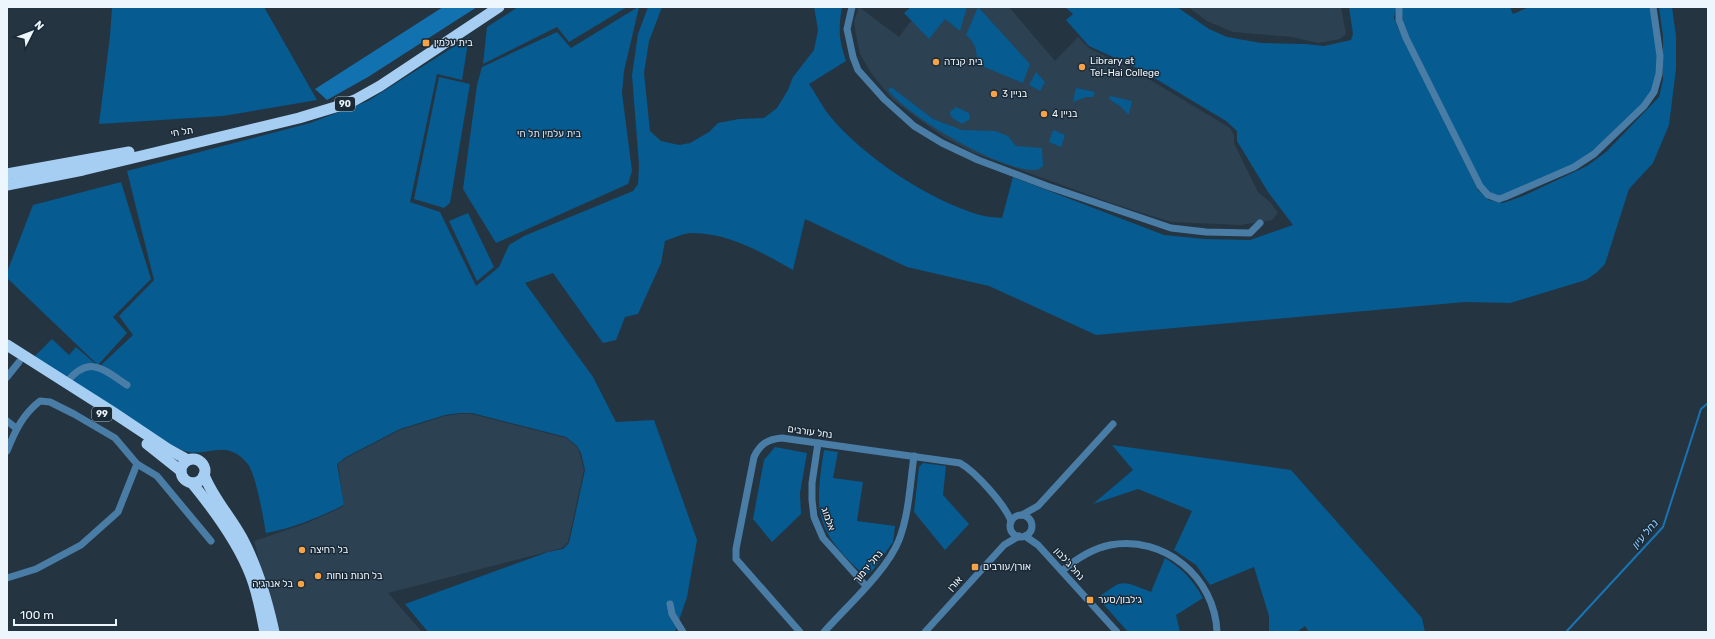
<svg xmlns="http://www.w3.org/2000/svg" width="1715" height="639" font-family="Rubik,Heebo,sans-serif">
  <rect width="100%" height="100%" fill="#253441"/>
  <!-- built -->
  <g fill="#2c4152">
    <polygon points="859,7 899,37 910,22 936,17 949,7 1009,7 1055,61 1078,37 1089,48 1137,72 1230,128 1234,135 1234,143 1258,192 1271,203 1278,213 1272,220 1240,225 1171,222 1111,203 974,153 944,137 920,120 893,100 871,73 860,54 856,35 854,21"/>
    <polygon points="1188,7 1341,7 1346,34 1340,39 1318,43 1292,37 1233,32 1207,21"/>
    <polygon points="460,414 472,414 566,438 577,447 580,454 584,470 568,542 562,548 388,593 422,632 278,632 254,541 307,523 342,507 344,505 338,464 346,458 400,430 445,416"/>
  </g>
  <!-- green -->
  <g fill="#065b90">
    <polygon points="112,7 264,7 317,100 223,116 99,124 110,36"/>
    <polygon points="518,7 627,7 569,42 557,27 483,64 487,27"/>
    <polygon points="638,7 639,7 624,71 622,93 632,171 628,184 496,243 463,189 477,85 482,67 557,32 571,48"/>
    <path d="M648,7H662L649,41L644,73L650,131L661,141L679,145L690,143L709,132L718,123L739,119L764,118L777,108L788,90L793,77L814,50L818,30L814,7H842C838,30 839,39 846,61L809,84C816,94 822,106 829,115C862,156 930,201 980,215C987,217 995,217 1002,218L1013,177L1164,235L1205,239L1250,240L1293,225L1268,192L1237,141V131L1226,121L1141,70L1089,46L1066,20L1073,14L1065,7H1177L1209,29L1227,37L1261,43L1305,44L1324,46L1351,40L1353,34L1349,7H1396L1394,18L1398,28L1478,190L1489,200L1503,203L1523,196L1587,166L1606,152L1659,97L1663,80V36L1659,7H1672L1676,36V69L1669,125L1653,163L1629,189L1605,264L1596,273L1586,280L1510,303L1465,302L1096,335L989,286L907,267L805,219L793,270C763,253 729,233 692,233C684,233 673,238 665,241L661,263L638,314L625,317L616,340L603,343L553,273L525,283L593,377L616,422L654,420L697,540L687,597L675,632H428L405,604L548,552L563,549L569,543L585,470L581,453L577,446L566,437L472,413H460L445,415L400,429L346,457L337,464L344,504L342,506C317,518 293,528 266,533C263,517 256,473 247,463C225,436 204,460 182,450C161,441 143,428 124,416C94,396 64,377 34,357L52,339L69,355L76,347L99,367L133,335L119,316L154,280L127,171L310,123L368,101L469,37L462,80L437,74L410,202L440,212L476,286L499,267L509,245L524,236L633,191L638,184L639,165L632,75L638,34Z"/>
    <polygon points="911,7 967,7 960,31 945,19 929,39 904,13"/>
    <path d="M978,7L1030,64L1023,83L977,64C977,52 976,43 966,35Z"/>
    <polygon points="1401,7 1510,7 1513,14 1529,7 1650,7 1657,56 1657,74 1649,97 1584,159 1499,197 1485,190 1404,27"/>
    <polygon points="1036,72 1045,82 1040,91 1029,85"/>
    <polygon points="439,77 470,84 450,203 444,208 414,199"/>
    <path d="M891,87L933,119L962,130L995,131L1008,136L1016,146L1042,148L1043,166C1041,168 1038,170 1035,170C1000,171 909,117 888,90Z"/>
    <polygon points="1076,88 1095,92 1093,97 1086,97 1073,102"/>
    <polygon points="1110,96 1132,101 1129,115 1120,106 1109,99"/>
    <polygon points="956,107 969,113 970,119 962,124 951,117 950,112"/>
    <polygon points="1053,130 1065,135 1061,147 1049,142"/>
    <polygon points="121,182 151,279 113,317 127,333 98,365 7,278 7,272 33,205"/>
    <polygon points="468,213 494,267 477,281 449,221"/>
    <polygon points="1112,445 1291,470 1422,618 1425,632 1309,632 1305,626 1297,632 1269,632 1269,616 1254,567 1210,585 1196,565 1174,550 1192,511 1138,489 1093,504 1133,470"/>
    <polygon points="775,447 807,453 800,493 801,514 772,542 753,519 764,460"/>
    <path d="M824,450L838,452L833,478L863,482L857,521L895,526L893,542L873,570L866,575L863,574C815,530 814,513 824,450Z"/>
    <polygon points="923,463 946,466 943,495 969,524 945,550 914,512 919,467"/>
    <path d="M1165,558C1184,570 1192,579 1203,598L1176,615L1180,632H1128L1098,598C1124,578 1121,581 1151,592Z"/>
  </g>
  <!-- forest -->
  <polygon fill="#1271af" points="443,7 477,7 368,77 327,100 315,89"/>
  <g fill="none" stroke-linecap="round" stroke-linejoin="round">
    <!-- stream -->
    <polyline stroke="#1874b3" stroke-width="2" points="1566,632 1663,527 1701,409 1708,403"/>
    <!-- minor -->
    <g stroke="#4a7da6" stroke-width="7">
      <polyline points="852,7 847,29 853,57 858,70 884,99 914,126 942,143 978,160 1047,186 1171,228 1206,232 1250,233 1260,223"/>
      <polyline points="1399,7 1399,20 1406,38 1480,186 1488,195 1499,199 1505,197 1574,167 1594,154 1644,106 1654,92 1659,74 1660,56 1653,7"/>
      <polyline points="7,377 19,362"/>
      <path d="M66,383C89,354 103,369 127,385"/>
      <polyline points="7,421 16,428"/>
      <polyline points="818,443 812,483 812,500 814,517 823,538 866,586"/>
      <path d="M7,451C15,431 23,414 40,401L50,402L74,414L115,438L137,464L157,476L211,541"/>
      <polyline points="1022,515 1038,506 1113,424"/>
      <circle cx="1021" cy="526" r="11"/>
      <polyline points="1025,536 1038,545 1117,632"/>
      <path d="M1062,571C1076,559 1091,549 1110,545C1164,535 1215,577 1217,632"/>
      <polyline points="7,578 36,569 81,545 118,512 137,464"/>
      <polyline points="670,604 672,614 683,632"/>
      <path d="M800,632L736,559V549L754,457C760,444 768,439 782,438L960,463C976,472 1005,505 1011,521"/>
      <path d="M824,632C846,607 887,571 899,540C909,514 910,484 914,456"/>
      <polyline points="925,632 1004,545 1019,536"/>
    </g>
    <!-- trunk -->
    <g stroke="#a5cef2" stroke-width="11">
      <polyline points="7,174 129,152"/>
      <polyline points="7,185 83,170 299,118 342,105 355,100 380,86 499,7"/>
      <polyline points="7,345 114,413 168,449 188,460"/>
      <polyline points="147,444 181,471"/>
      <circle cx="193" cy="471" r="12"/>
      <path d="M204,475C213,498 230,516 242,538C258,568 267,600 274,632"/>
      <path d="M192,483C215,511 238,542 251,576C258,594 261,613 265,632"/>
    </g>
  </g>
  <!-- markers -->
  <g fill="#f6a247" stroke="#1b2a37" stroke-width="1.5">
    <rect x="422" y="39" width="8" height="8" rx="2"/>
    <circle cx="936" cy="62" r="4"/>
    <circle cx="1082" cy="67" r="4"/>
    <circle cx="994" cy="94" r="4"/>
    <circle cx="1044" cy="114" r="4"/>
    <circle cx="302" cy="550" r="4"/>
    <rect x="971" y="563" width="8" height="8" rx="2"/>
    <circle cx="318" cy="576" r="4"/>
    <circle cx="301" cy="584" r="4"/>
    <rect x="1086" y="596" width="8" height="8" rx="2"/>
  </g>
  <g text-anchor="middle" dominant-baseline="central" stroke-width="3" stroke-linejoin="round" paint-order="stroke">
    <!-- shield labels -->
    <g fill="#1b2a37" stroke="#afb9c2" stroke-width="1">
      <rect x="335" y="97" width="20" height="14" rx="3"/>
      <rect x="92" y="407" width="20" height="14" rx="3"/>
    </g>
    <g font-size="9" font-weight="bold" fill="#eef6fd">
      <text x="345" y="104">90</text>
      <text x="102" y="414">99</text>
    </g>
    <!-- poi labels -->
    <g font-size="10" fill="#eef6fd" stroke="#1b2a37" text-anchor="start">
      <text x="434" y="43">בית עלמין</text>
      <text x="1090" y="61">Library at<tspan x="1090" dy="12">Tel-Hai College</tspan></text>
      <text x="944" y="62">בית קנדה</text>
      <text x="1002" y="94">בניין 3</text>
      <text x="1052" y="114">בניין 4</text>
      <text x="310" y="550">בל רחיצה</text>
      <text x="983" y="567">אורן/עורבים</text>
      <text x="326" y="576">בל חנות נוחות</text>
      <text x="293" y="584" text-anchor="end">בל אנרגיה</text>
      <text x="1098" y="600">ג׳לבון/סער</text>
    </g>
    <!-- street labels -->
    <g font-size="10" fill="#eef6fd" stroke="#1b2a37">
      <text transform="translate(182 132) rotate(-9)">תל חי</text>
      <text transform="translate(810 432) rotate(8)">נחל עורבים</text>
      <text transform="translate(828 519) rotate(71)">אלמוג</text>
      <text transform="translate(1069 564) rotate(48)">נחל ג'לבון</text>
      <text transform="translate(868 567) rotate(-50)">נחל ירמוך</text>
      <text transform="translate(955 584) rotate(-48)">אורן</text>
    </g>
    <!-- park labels -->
    <g font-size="10" fill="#d2e5f6" stroke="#1b2a37">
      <text x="549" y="134">בית עלמין תל חי</text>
    </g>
    <!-- water labels -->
    <g font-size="11" font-style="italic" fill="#8ec9fc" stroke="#1b2a37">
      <text transform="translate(1645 534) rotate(-50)">נחל עיון</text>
    </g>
  </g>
  <!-- border -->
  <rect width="1715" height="639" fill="none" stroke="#eef6fd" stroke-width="16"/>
  <!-- north arrow -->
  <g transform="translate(32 32) rotate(48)" stroke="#1b2a37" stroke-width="3" paint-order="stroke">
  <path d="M0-3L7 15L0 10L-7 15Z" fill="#eef6fd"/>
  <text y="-6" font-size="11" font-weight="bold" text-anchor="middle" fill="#eef6fd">N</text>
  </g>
  <!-- scale -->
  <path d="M14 619v6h102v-6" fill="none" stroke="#eef6fd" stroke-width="2"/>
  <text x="20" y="619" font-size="12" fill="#eef6fd" stroke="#1b2a37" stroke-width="3" paint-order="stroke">100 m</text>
</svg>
